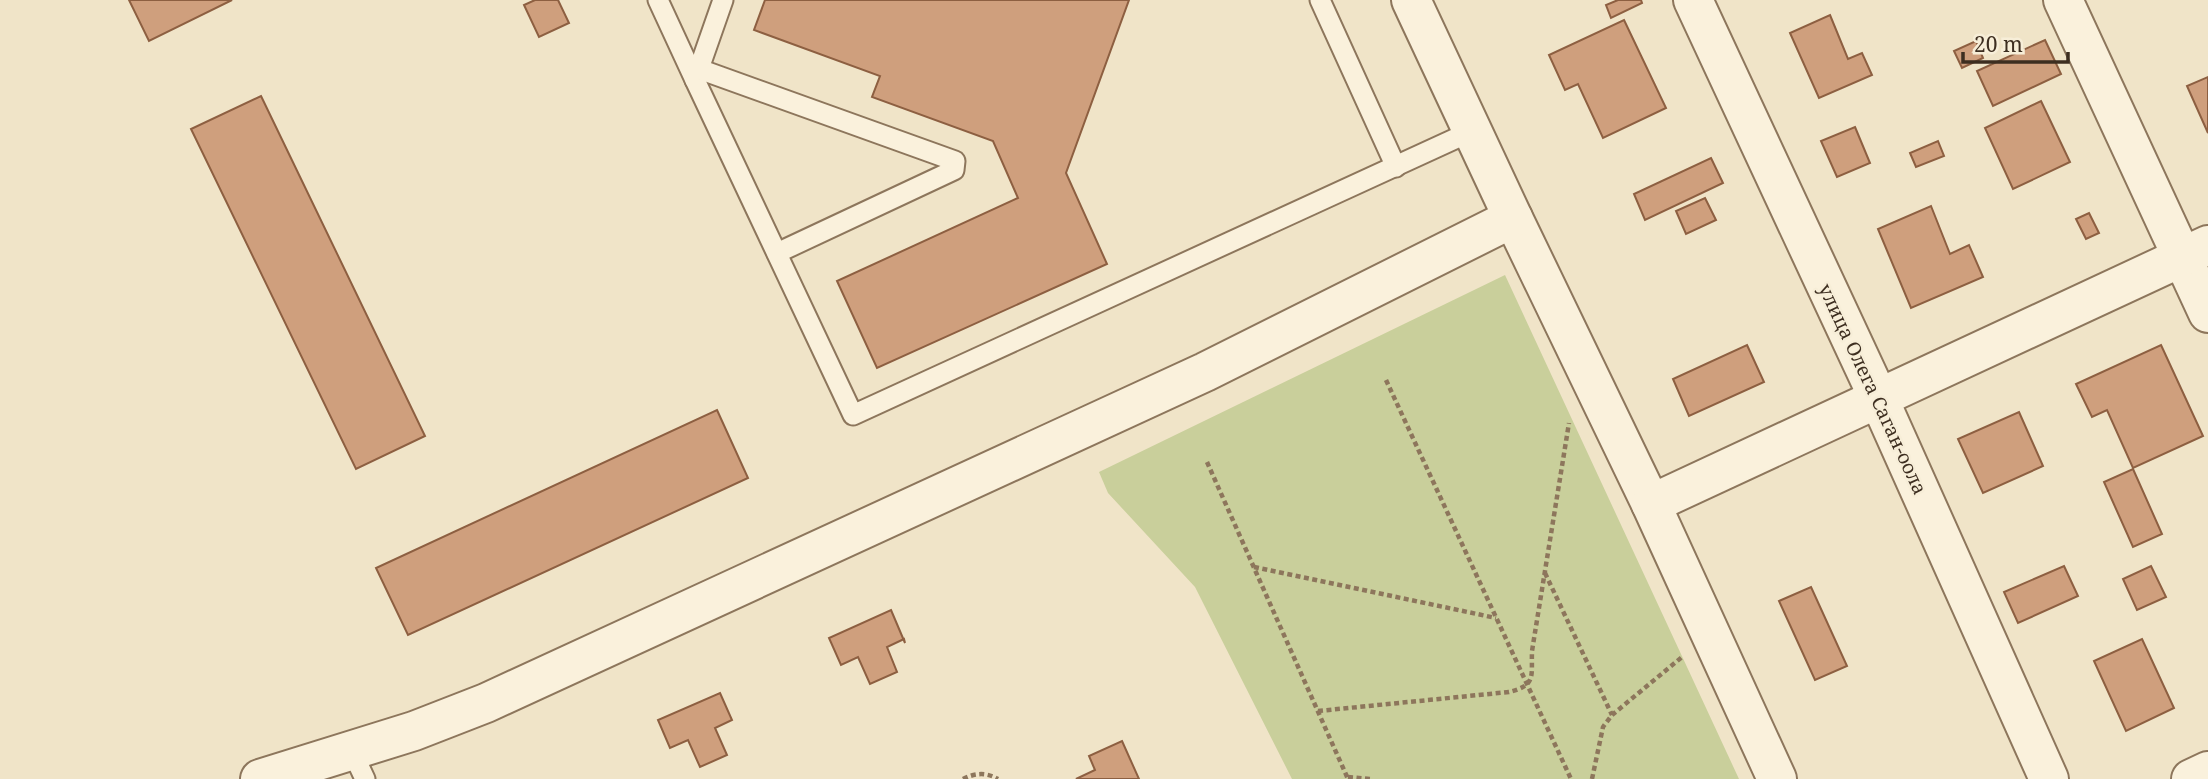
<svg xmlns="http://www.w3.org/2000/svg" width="2208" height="779" font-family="'Noto Serif',serif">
  <rect width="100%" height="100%" fill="#f0e4c8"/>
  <!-- green -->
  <polygon fill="#c9cf9b" points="1505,275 1739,779 1292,779 1195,587 1108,493 1099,472"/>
  <!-- building -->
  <g fill="#cf9f7d" stroke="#8d5f41" stroke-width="2">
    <polygon points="129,0 232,0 149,41"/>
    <polygon points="535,0 558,0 569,23 539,37 524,5"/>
    <polygon points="765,0 1129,0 1066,173 1107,264 877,368 837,281 1018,198 993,141 872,97 880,76 754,30"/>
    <polygon points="1618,0 1641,0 1642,3 1611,18 1606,5"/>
    <polygon points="1830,15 1848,59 1862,53 1872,75 1819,98 1790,33"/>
    <polygon points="1624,20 1666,108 1603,138 1578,84 1565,90 1549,55"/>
    <polygon points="2045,40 2061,74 1993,106 1977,71"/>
    <polygon points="1976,41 1983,58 1962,68 1954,51"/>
    <polygon points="2208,77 2208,133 2187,86"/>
    <polygon points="261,96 425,436 356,469 191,129"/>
    <polygon points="2041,101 2070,162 2013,189 1985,128"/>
    <polygon points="1855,127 1870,163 1837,177 1821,141"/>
    <polygon points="1938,141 1944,156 1916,167 1910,153"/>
    <polygon points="1711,158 1723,183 1645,220 1634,194"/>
    <polygon points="1705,198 1716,220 1686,234 1676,211"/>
    <polygon points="1931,206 1950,254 1969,245 1983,277 1911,308 1878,229"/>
    <polygon points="2089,213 2099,233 2086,239 2076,219"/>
    <polygon points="1747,345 1764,382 1689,416 1673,379"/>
    <polygon points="2161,345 2203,436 2133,468 2107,410 2092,417 2076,384"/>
    <polygon points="717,410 748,478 408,635 376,568"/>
    <polygon points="2019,412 2043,466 1983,493 1958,439"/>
    <polygon points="2133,469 2162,534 2133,547 2104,482"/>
    <polygon points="2064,566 2078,596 2018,623 2004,592"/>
    <polygon points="2151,566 2166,597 2137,610 2123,579"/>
    <polygon points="1811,587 1847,666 1815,680 1779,601"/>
    <polygon points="891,610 905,643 904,639 887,647 897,672 870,684 858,657 841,665 829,638"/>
    <polygon points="2142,639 2174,708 2126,731 2094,661"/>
    <polygon points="720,693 732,720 715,728 727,755 700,767 688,740 670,748 658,720"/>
    <polygon points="1122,741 1139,779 1076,779 1095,770 1089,756"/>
  </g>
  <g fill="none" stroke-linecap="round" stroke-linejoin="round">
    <!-- lane casing -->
    <g stroke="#8d765c" stroke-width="23">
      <g id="lane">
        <polyline points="658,0 695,80"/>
        <polyline points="723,0 695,80 853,415 1472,131"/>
        <polyline points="1320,0 1396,167"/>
        <polyline points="699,69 955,161 954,170 777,253"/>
        <polyline points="351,749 365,779"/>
      </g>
    </g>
    <!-- street casing -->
    <g stroke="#8d765c" stroke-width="42">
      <g id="street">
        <polyline points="1411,0 1513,218 1651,504 1777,779"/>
        <polyline points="1693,0 1878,397 2049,779"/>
        <polyline points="2063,0 2208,313"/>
        <polyline points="1651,504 2208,245"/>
        <polyline points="260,779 414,731 486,703 1205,372 1513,218"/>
        <polyline points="2191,779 2208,771"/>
      </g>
    </g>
    <!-- path -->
    <g stroke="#8d765c" stroke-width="4.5" stroke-dasharray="5 3.5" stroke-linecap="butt">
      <polyline points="1386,380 1571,779"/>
      <polyline points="1207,462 1348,779"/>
      <polyline points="1254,567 1496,618"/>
      <polyline points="1545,573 1612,715"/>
      <path d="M1318,711L1509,692C1537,685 1531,676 1532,651L1569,423"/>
      <polyline points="1348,777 1371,779"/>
      <path d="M963,779C975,773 986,772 998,779"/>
      <polyline points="1592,779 1603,727 1612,715 1682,657"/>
    </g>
    <!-- lane -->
    <use href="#lane" stroke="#faf1dc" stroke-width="19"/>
    <!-- street -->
    <use href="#street" stroke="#faf1dc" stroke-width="38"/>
  </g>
  <g text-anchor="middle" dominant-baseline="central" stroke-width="5" stroke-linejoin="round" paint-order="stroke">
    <!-- street labels -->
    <g font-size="19" fill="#3d2e20" stroke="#f7eed8">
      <text transform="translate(1873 389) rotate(65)">улица Олега Саган-оола</text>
    </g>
  </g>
  <!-- scale -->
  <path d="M1963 52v10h105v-10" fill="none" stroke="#3d2e20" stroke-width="3.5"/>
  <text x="1974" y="52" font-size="21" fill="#3d2e20" stroke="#f7eed8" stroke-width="5" paint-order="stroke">20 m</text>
</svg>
